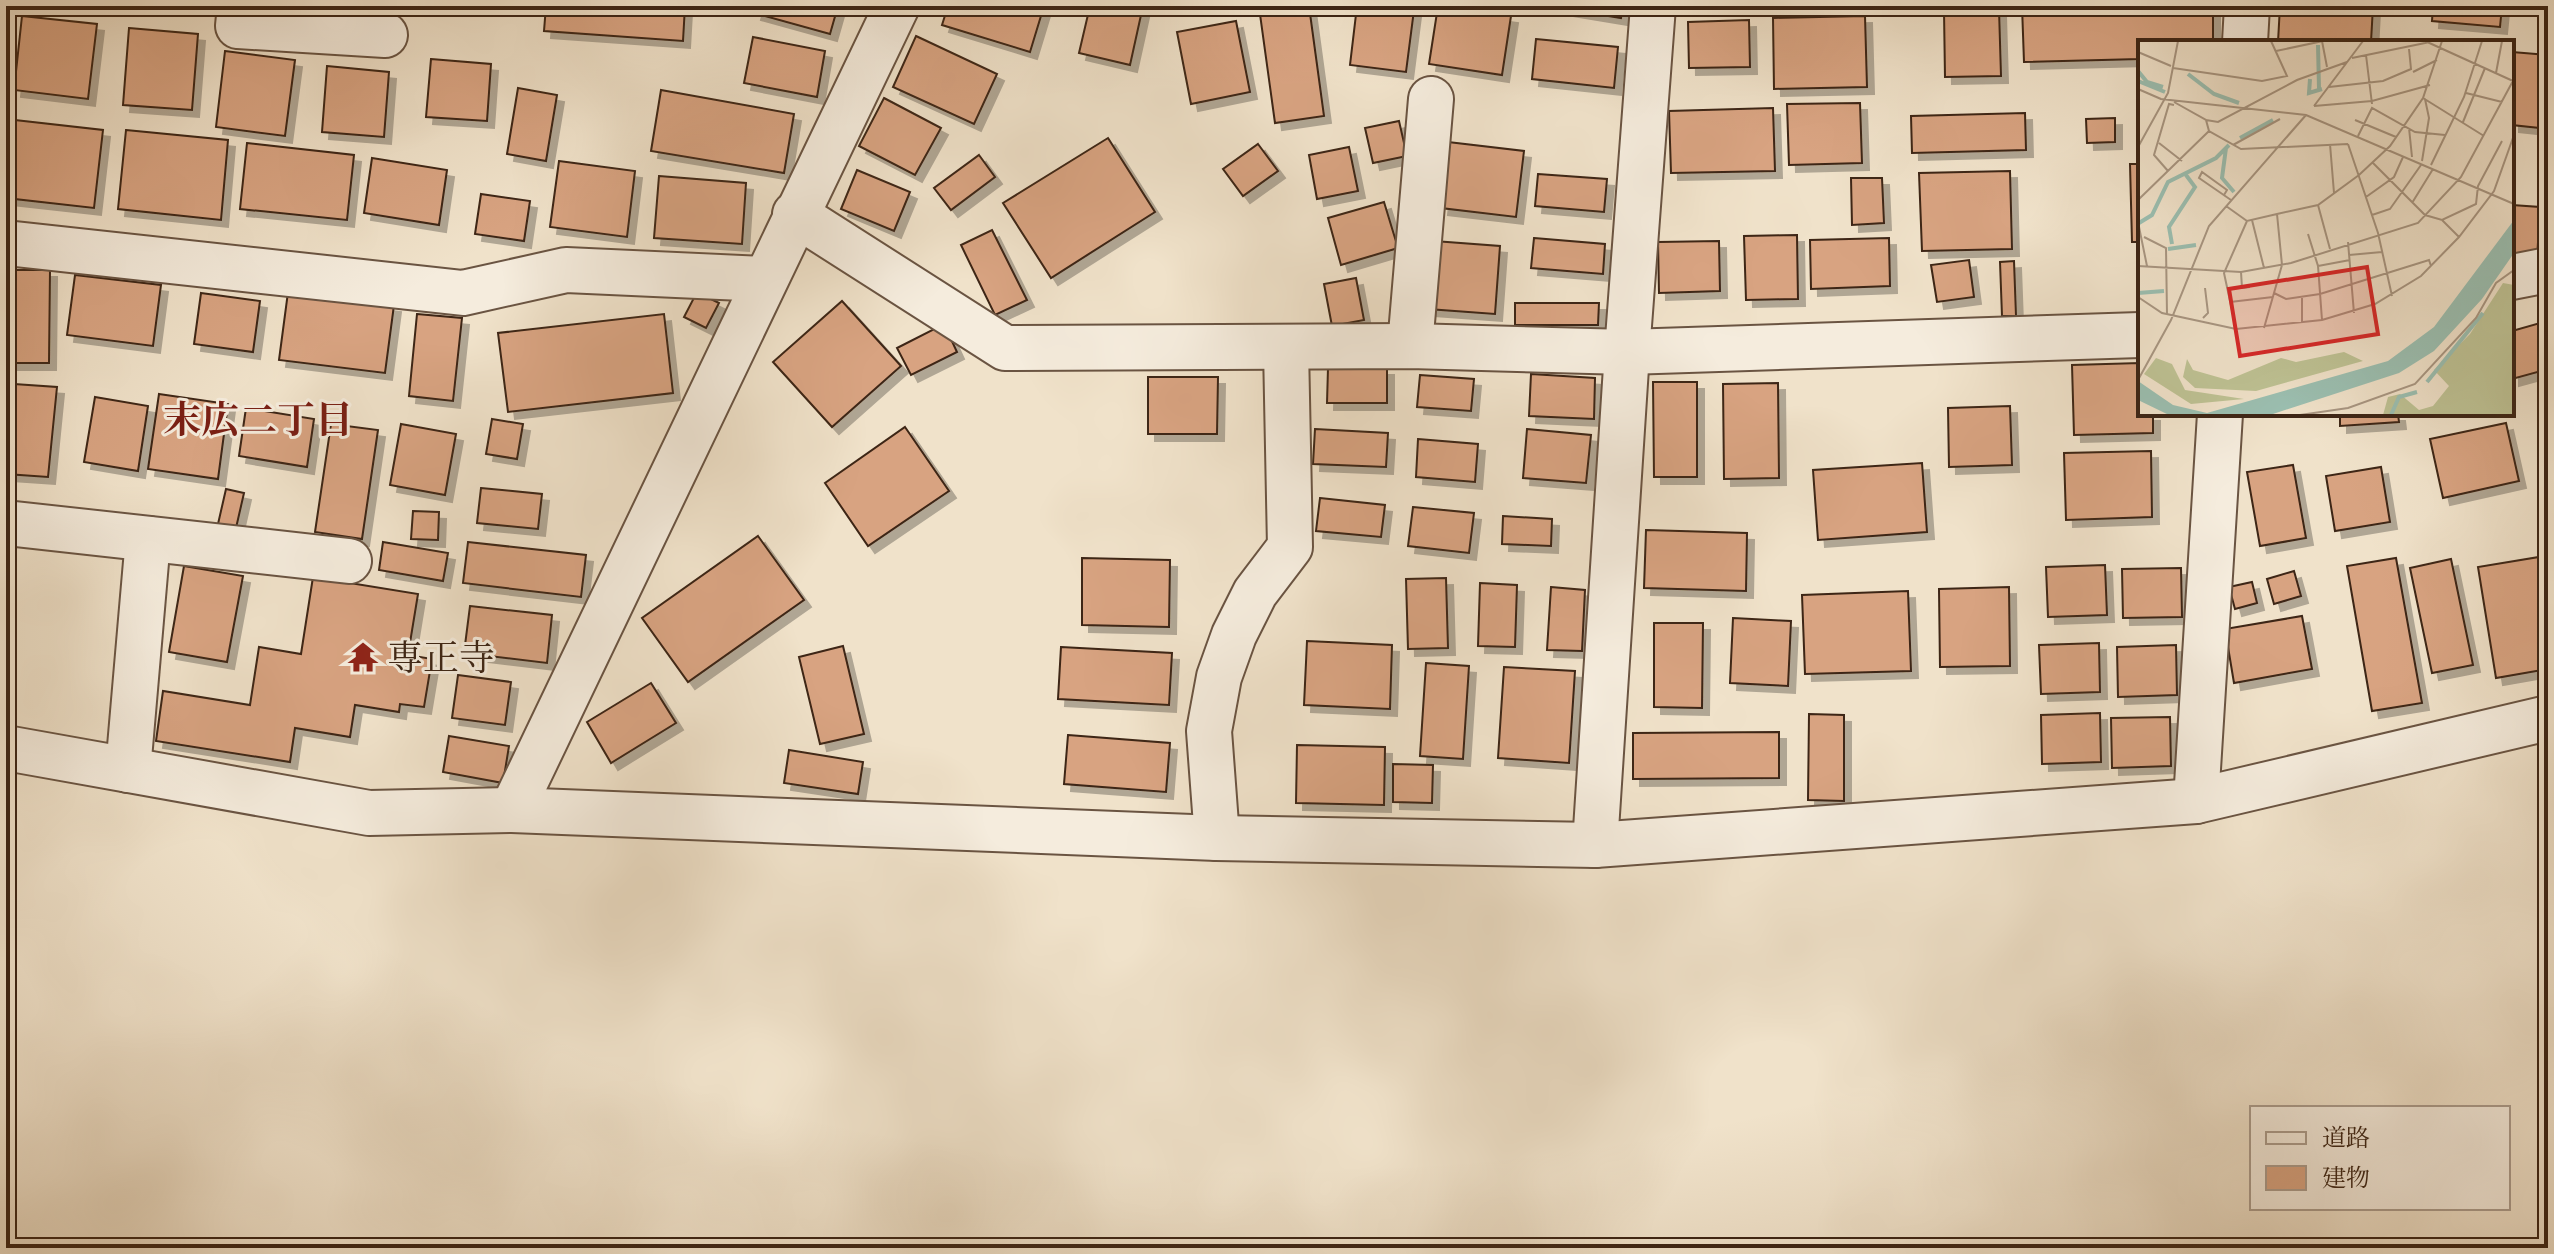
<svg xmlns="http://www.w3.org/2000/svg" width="2554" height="1254" font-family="'EB Garamond','Noto Serif JP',serif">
  <defs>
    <filter id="shadow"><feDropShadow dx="7" dy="7" stdDeviation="0" flood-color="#0004"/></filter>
  </defs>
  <rect width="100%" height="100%" fill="#f0e2ca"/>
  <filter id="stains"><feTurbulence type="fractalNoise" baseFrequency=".0025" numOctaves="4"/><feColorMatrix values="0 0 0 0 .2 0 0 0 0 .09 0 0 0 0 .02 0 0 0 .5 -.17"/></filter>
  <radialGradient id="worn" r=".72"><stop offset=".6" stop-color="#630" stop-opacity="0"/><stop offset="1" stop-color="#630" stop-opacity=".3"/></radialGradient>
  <!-- building -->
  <g fill="#d8a381" stroke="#3d2515" stroke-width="2" filter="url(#shadow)">
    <polygon points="546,6 685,6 683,41 544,31"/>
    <polygon points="756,6 838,6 830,34 754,13"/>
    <polygon points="948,6 1044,6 1030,52 942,25"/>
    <polygon points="1090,6 1143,6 1130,65 1079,53"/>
    <polygon points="1309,6 1324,116 1275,123 1259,7"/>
    <polygon points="1357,6 1414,10 1406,72 1350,65"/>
    <polygon points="1438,6 1511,16 1502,75 1429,64"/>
    <polygon points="1548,6 1623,6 1621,18"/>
    <polygon points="2022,6 2213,6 2213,42 2140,42 2140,59 2024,62"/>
    <polygon points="2280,6 2373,6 2371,42 2278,42"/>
    <polygon points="2433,6 2502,6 2500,27 2432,21"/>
    <polygon points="1999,9 2001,76 1945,77 1944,11"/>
    <polygon points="22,16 97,24 88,99 14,90"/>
    <polygon points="1865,16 1867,87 1774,89 1773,18"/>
    <polygon points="1749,20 1750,67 1689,68 1688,22"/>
    <polygon points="1236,21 1250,92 1191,104 1177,32"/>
    <polygon points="129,28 198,34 192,110 123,105"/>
    <polygon points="916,36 997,74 974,124 893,87"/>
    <polygon points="753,37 825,51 817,97 744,83"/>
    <polygon points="1536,39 1618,47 1614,88 1532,79"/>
    <polygon points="225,51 295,60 285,136 216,127"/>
    <polygon points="2512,52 2548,55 2548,129 2512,125"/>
    <polygon points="431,59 491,64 487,121 426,117"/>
    <polygon points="327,66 389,72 384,137 322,132"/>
    <polygon points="518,88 557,95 546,161 507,154"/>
    <polygon points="661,90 794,114 784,173 651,151"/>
    <polygon points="884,98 941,128 915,175 859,146"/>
    <polygon points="1860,103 1862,163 1789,165 1787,104"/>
    <polygon points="1773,108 1775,171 1671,173 1669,111"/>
    <polygon points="2025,113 2026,150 1912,153 1911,116"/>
    <polygon points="2115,118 2115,142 2087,143 2086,119"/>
    <polygon points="6,119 103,130 94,208 6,198"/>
    <polygon points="1399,121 1407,156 1373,163 1365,128"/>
    <polygon points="126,130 228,140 221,220 118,209"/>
    <polygon points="1108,138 1155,212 1051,278 1003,203"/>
    <polygon points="1448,142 1524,151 1516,217 1441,208"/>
    <polygon points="247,143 354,155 347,220 240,209"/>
    <polygon points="1258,144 1278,171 1243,196 1223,169"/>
    <polygon points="1349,147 1358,191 1317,199 1309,155"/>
    <polygon points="979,155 995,177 951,210 934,188"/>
    <polygon points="372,158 447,170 439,225 364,213"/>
    <polygon points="559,161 635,171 627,237 550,227"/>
    <polygon points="2130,164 2140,164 2140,242 2132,242"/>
    <polygon points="857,170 910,192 894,231 841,209"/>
    <polygon points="2010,171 2012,249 1922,251 1919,173"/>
    <polygon points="1538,174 1607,179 1604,212 1535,206"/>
    <polygon points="659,176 746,183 742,244 654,238"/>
    <polygon points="1851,178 1882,178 1884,223 1852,225"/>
    <polygon points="481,194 530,201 524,241 475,234"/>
    <polygon points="1384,202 1398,248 1341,265 1328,218"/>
    <polygon points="2512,205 2540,207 2537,260 2512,258"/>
    <polygon points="992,230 1027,300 995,315 961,245"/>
    <polygon points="1797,235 1798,299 1746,300 1744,236"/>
    <polygon points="1534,238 1605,244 1603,274 1531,268"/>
    <polygon points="1889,238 1890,286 1811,289 1810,240"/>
    <polygon points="1434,241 1500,246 1495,314 1428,309"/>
    <polygon points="1719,241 1720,291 1659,293 1658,242"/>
    <polygon points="1969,260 1974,297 1937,302 1931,265"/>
    <polygon points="2014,261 2016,316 2002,316 2000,262"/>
    <polygon points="6,270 50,270 49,363 6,363"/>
    <polygon points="75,275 161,285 153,346 67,335"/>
    <polygon points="1356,278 1364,320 1332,326 1324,284"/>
    <polygon points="288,292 394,305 385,373 279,360"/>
    <polygon points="697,292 719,303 706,328 684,317"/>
    <polygon points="201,293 260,301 253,352 194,344"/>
    <polygon points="842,301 901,366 832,427 773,362"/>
    <polygon points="1515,303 1599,303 1598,325 1515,325"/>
    <polygon points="417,314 462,318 453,401 409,396"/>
    <polygon points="664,314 673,393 508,412 498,333"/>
    <polygon points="2547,321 2548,369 2512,379 2512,331"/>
    <polygon points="944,324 957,352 911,375 897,348"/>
    <polygon points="2140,363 2140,414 2153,414 2153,433 2074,435 2072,365"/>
    <polygon points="1328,368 1387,368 1387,403 1327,403"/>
    <polygon points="1531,374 1595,378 1594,419 1529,416"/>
    <polygon points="1420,375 1474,379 1471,411 1417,407"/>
    <polygon points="1148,377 1218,377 1217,434 1148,434"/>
    <polygon points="1653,382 1697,382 1697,477 1654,477"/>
    <polygon points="1778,383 1779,478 1724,479 1723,384"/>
    <polygon points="14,384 57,387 48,477 6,474"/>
    <polygon points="159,394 228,404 218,479 148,469"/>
    <polygon points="95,397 148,406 138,471 84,462"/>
    <polygon points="2010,406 2012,465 1949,467 1948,408"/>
    <polygon points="246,408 314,419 307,467 239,456"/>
    <polygon points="2340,414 2398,414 2399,422 2340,426"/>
    <polygon points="492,419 523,424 517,459 486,454"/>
    <polygon points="2506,423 2519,481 2443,498 2430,439"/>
    <polygon points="331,424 378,430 362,539 315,532"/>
    <polygon points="401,424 456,434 445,495 390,485"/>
    <polygon points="905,427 949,491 868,546 825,483"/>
    <polygon points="1315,429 1388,433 1386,467 1313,464"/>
    <polygon points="1527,429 1591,435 1586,483 1523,478"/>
    <polygon points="1418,439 1478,444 1475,482 1416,477"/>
    <polygon points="2151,451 2152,517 2066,520 2064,453"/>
    <polygon points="1922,463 1927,532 1818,540 1813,470"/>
    <polygon points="2293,465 2306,538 2260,546 2247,472"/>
    <polygon points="2381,467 2390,522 2335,531 2326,476"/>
    <polygon points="2548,486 2548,528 2539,488"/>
    <polygon points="481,488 542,494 538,529 477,523"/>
    <polygon points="226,489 244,493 236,528 218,524"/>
    <polygon points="1320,498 1385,505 1381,537 1316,531"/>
    <polygon points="1413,507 1474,513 1469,553 1408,546"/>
    <polygon points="413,511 439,512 438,540 411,539"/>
    <polygon points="1503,516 1552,519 1551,546 1502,544"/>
    <polygon points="1646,530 1747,533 1746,591 1644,588"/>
    <polygon points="758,536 804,600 688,682 642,618"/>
    <polygon points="383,542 448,553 443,581 379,570"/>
    <polygon points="468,542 586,555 581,597 463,583"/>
    <polygon points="2539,557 2548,614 2548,669 2496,678 2478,567"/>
    <polygon points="1082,558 1170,560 1169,627 1082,625"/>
    <polygon points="2396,558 2422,703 2372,711 2347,566"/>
    <polygon points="2451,559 2473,665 2432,673 2410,568"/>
    <polygon points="2105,565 2107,615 2048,617 2046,567"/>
    <polygon points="184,566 243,576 227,662 169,652"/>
    <polygon points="2181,568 2182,617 2123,618 2122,569"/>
    <polygon points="2294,571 2301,596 2274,604 2267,579"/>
    <polygon points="313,577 418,594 408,655 432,659 424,707 400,704 399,712 355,705 350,737 295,728 290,762 156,741 163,691 250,705 259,647 301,654"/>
    <polygon points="1446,578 1448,648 1408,649 1406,579"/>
    <polygon points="2252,582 2257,603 2235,609 2229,587"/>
    <polygon points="1480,583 1517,585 1515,647 1478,646"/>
    <polygon points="1551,587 1585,590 1582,651 1547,650"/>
    <polygon points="2009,587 2010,666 1940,667 1939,589"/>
    <polygon points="1908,591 1911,671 1805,674 1802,595"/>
    <polygon points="470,606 552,615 547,663 464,653"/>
    <polygon points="2302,616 2312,669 2234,683 2225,629"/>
    <polygon points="1733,618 1791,621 1788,686 1730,683"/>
    <polygon points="1654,623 1703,623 1702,708 1654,707"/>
    <polygon points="1307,641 1392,645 1390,709 1304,705"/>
    <polygon points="2099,643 2100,692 2041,694 2039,645"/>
    <polygon points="2176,645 2177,695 2118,697 2117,647"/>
    <polygon points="843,646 864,734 820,744 799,657"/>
    <polygon points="1061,647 1172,653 1169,705 1058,699"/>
    <polygon points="1426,663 1469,666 1463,759 1420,756"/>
    <polygon points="1504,667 1575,671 1569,763 1498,758"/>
    <polygon points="458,675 511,682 505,725 452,718"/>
    <polygon points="651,683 676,723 611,763 587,722"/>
    <polygon points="2100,713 2101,762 2042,764 2041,715"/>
    <polygon points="1809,714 1844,715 1844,801 1808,800"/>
    <polygon points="2170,717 2171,766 2112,768 2111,718"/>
    <polygon points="1779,732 1779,778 1633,779 1633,733"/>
    <polygon points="1068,735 1170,743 1166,792 1064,784"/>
    <polygon points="449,736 509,746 503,783 443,772"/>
    <polygon points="1297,745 1385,747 1384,805 1296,803"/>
    <polygon points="789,750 863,762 858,794 784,783"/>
    <polygon points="1393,764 1433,765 1432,803 1393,802"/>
  </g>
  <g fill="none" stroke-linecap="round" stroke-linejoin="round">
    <!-- street casing -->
    <g stroke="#6a5442" stroke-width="48">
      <g id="street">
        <polyline points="240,6 238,26 385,35"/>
        <polyline points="2245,42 2247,6"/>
        <polyline points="795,214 1005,348 1410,346 1627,352 2140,335"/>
        <polyline points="6,243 463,293 566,270 765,279"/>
        <polyline points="2512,277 2548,270"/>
        <polyline points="1410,346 1431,99"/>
        <polyline points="6,523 349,561"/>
        <polyline points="6,748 369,813 512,810 1217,838 1595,845 2196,801 2548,718"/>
        <polyline points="128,770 148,539"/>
        <polyline points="2196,801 2220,414"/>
        <polyline points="512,810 897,6"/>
        <polyline points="1217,838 1209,731 1219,677 1234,635 1255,593 1290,547 1286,348"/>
        <polyline points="1595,845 1627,352 1653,6"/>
      </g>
    </g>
    <!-- street -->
    <use href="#street" stroke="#f5ecdd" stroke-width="44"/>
  </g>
  <!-- icons -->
  <defs>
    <g id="temple-bare" transform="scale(2.4)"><path d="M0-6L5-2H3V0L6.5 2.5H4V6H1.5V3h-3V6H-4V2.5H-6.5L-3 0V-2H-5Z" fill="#8f2418" stroke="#f5ecdd" stroke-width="2.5" paint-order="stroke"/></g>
  </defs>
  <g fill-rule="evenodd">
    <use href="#temple-bare" x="363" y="657"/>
  </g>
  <g text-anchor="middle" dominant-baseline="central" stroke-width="6" stroke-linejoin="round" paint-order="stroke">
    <!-- poi labels -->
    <g font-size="36" fill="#3d2515" stroke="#f5ecdd" text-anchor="start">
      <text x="387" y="657">専正寺</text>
    </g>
    <!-- neighbourhood labels -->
    <g font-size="38" font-weight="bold" fill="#7a1f14" stroke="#f5ecdd">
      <text x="258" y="419">末広二丁目</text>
    </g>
  </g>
  <!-- overview -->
  <g transform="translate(2138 40)">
    <rect width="376" height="376" fill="#f0e2ca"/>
    <path d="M365,243L376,245V375H245L250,357L262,354L281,370L295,366L311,346L296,330L332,294ZM206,312L225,321L118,351L57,348L45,337L49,319L55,330L90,340L143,318L158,322ZM18,318L34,324L47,350L106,359L53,364L6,334Z" fill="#bec294"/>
    <path d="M376,180V213L344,259L296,311L261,333L135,374L31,375L0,360V341L35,365L69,373L250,321L296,287Z" fill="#9bbfb1"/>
    <path fill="none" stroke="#9bbfb1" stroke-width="4" d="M180,5L181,49M0,31L9,42L25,47M50,34L76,54L101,63M172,39L171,53L184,49M0,41L27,52M102,98L135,80M88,108L84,138L96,152M1,183L14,175L30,142L78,118L91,105M34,204L31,187L57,147L48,135M30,209L58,205M0,253L26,251M289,342L345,273M253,375L261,357L279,352"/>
    <path fill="none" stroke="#a89682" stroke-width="2" d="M184,1L189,27M287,1L375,41M138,11L185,1M0,12L33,26M228,15L234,64M214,18L292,2M35,28L124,41L149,36L133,1M275,32L299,20M358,33L364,1M191,47L245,41L273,29L271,9M0,49L23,59M328,53L364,62M285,58L346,96M23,59L168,75L376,164M36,62L68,80L71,91L103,109L210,104M176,66L234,61L292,45M176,66L225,1M68,80L80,82L159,40L209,22M217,80L258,97M325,82L347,28M271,88L274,117M220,96L234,68L277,92L307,95M21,103L44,121M192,104L196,153M210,104L240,193L254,256M95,105L142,79M0,107L30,53L40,1M284,121L291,78L287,59M234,122L287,175L304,180L338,164L340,146L364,101M293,125L326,57L344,1M30,131L16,115L31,64L36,65M86,155L89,150L64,132L61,138L93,160M228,157L256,137L265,117M0,160L71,91M274,163L295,129M180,165L192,209M88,166L109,181L139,174L180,165L221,135L252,106L285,58L304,1M234,175L252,169L283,125M114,180L126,228M304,180L321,197M0,182L9,226M170,194L180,226L184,280M6,197L28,208L29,274M210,202L216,273M211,215L244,212M0,226L103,232L153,223L280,183L323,137L376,39M180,226L212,220M103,232L104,248L112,247M136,253L148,259L182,254L291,220L293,226M164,256V283M0,257L24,273L98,289L184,280L237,264L283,236L321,197L356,151L376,95M92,262L135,257M65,278L70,273L67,248M126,288L144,225L139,174M98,289L86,233L109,181M0,340L33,280L71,186L168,75M162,375L210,368L277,344L338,278L358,243L376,230"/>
    <path fill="#d62828" fill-opacity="0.15" stroke="#d62828" stroke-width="4" d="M229,227L240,294L102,316L91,249Z"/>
    <rect width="376" height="376" fill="none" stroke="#3d2515" stroke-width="4"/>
  </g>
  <!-- margin -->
  <rect width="2554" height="1254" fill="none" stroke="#f0e2ca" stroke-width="32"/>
  <rect x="8" y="8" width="2538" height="1238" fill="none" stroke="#3d2515" stroke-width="4"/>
  <rect x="16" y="16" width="2522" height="1222" fill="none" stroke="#3d2515" stroke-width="2"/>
  <!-- legend -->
  <rect x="2250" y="1106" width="260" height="104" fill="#f5ecdd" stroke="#ab9c8d" stroke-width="2"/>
  <rect x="2266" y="1132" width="40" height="12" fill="#f5ecdd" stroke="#ab9c8d" stroke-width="2"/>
  <text x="2322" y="1146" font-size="24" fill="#3d2515">道路</text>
  <rect x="2266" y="1166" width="40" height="24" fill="#d8a381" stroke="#ab9c8d" stroke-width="2"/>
  <text x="2322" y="1186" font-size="24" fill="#3d2515">建物</text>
  <rect width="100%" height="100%" filter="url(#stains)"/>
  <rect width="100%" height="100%" fill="url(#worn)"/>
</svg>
